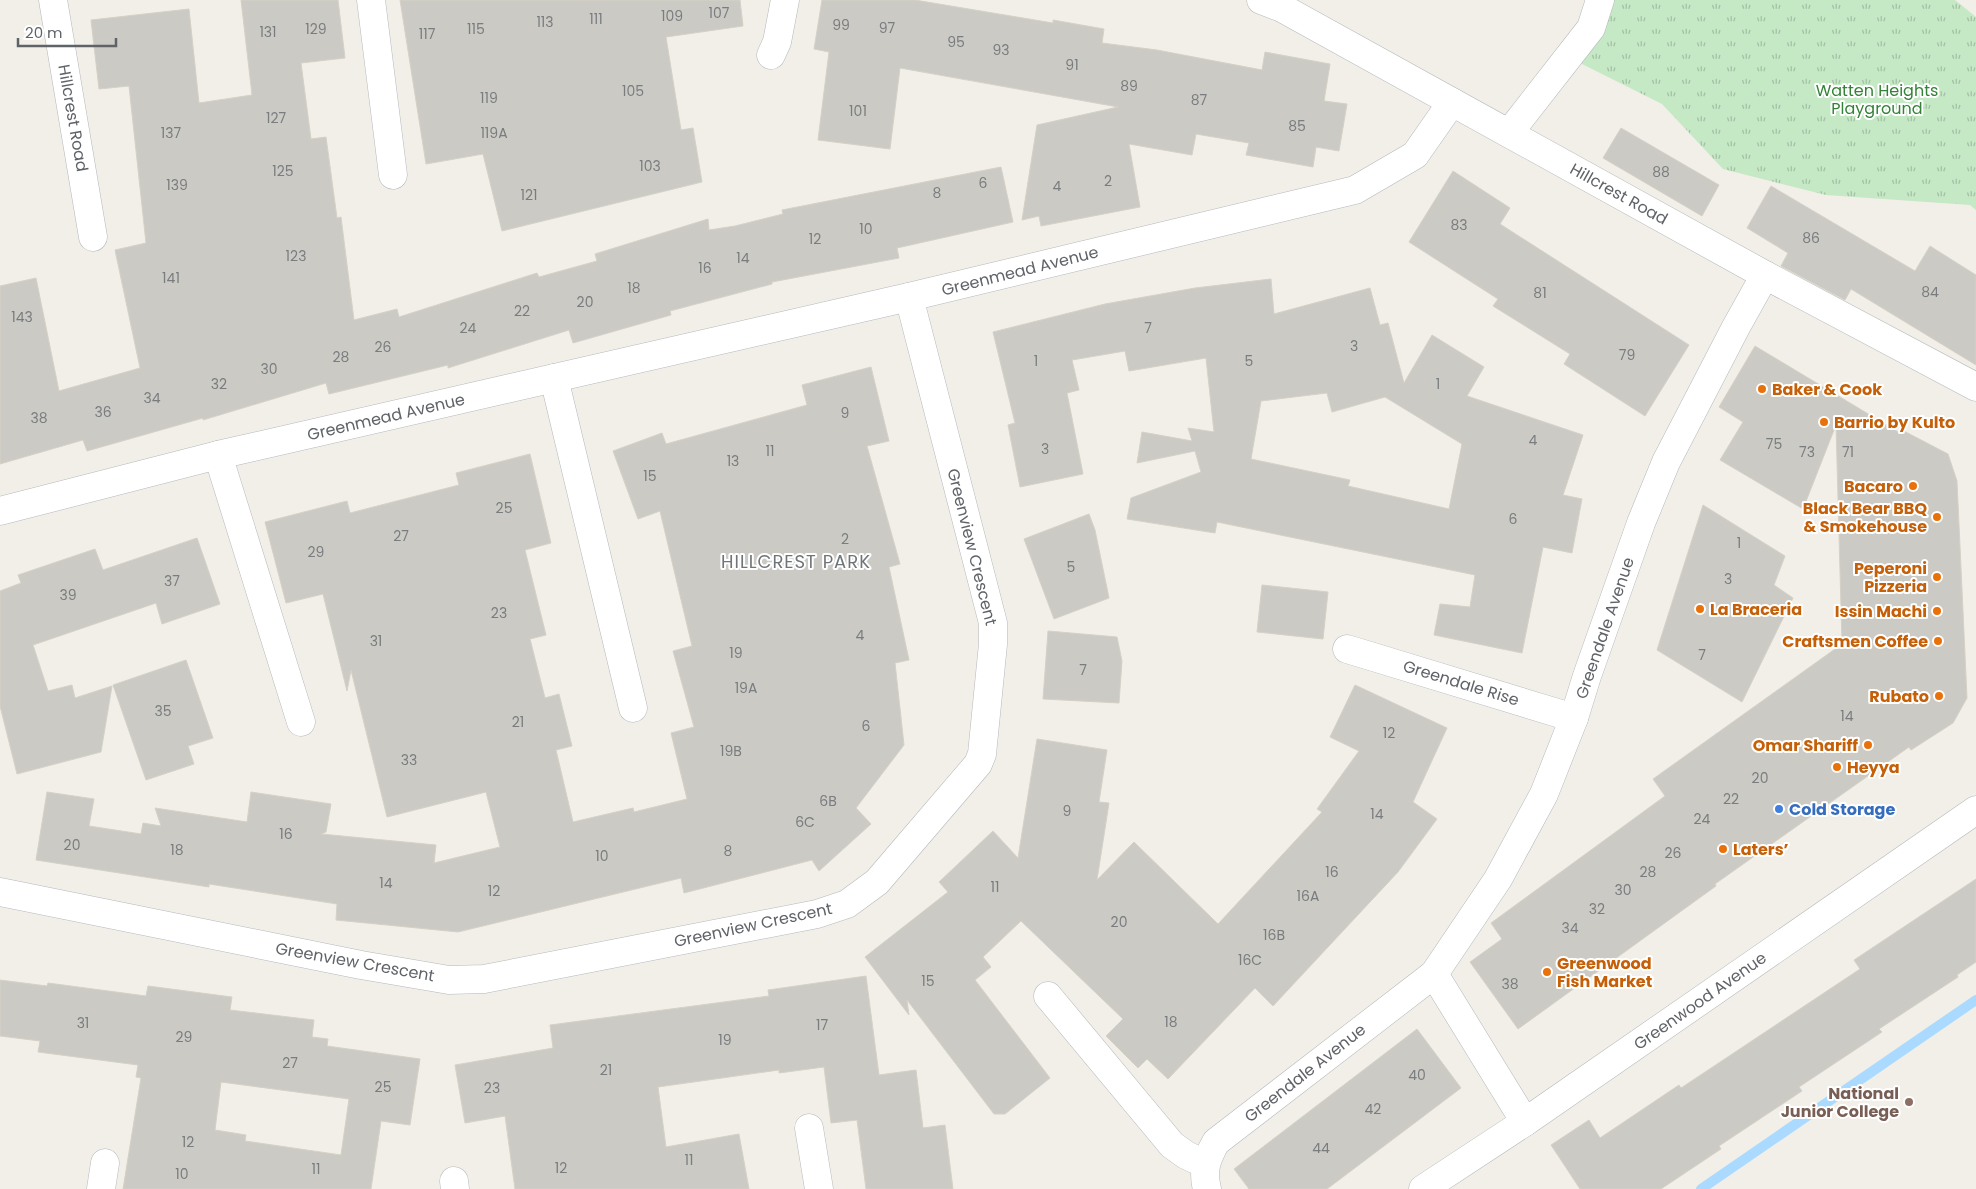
<svg xmlns="http://www.w3.org/2000/svg" width="1976" height="1189" font-family="Poppins,sans-serif">
  <defs>
    <pattern id="park-tufts" width="24" height="20" patternUnits="userSpaceOnUse" patternTransform="scale(1.25)"><rect width="24" height="20" fill="#c5e8c5"/><path d="M3 7l-1-3M5 7V3M7 7l1-3M15 17l-1-3M17 17v-4M19 17l1-3" fill="none" stroke="#a3c0a4"/></pattern>
  </defs>
  <rect width="100%" height="100%" fill="#f1efe8"/>
  <!-- park -->
  <polygon fill="url(#park-tufts)" points="1599,0 1955,0 1976,17 1976,210 1970,205 1826,195 1723,169 1662,104 1570,58"/>
  <g fill="none" stroke-linecap="round" stroke-linejoin="round">
    <!-- stream -->
    <polyline stroke="#aadaff" stroke-width="10" points="1701,1189 1976,1000"/>
  </g>
  <!-- building -->
  <g fill="#cccac5" stroke="#d6d1c6" fill-rule="evenodd">
    <polygon points="241,0 338,0 345,58 301,63 311,139 326,137 337,218 341,217 354,320 397,309 399,317 537,273 539,277 597,261 595,254 708,219 709,230 735,226 783,214 782,210 1001,167 1013,222 897,248 899,258 772,282 772,284 670,311 671,315 573,343 569,330 448,368 448,365 329,394 326,383 203,420 203,418 87,451 83,440 0,464 0,286 36,278 59,391 140,368 115,250 146,243 129,86 99,89 91,20 189,9 199,103 252,95"/>
    <polygon points="400,0 740,0 743,26 666,37 681,130 693,128 702,182 502,231 483,154 426,164"/>
    <polygon points="822,0 915,0 1053,23 1053,20 1104,29 1102,43 1157,50 1262,70 1265,52 1330,64 1324,101 1347,104 1339,151 1316,147 1313,167 1246,155 1249,143 1196,134 1192,155 1129,144 1140,207 1041,226 1039,216 1022,220 1037,125 1118,107 900,68 890,149 818,140 829,52 814,49"/>
    <polygon points="1621,128 1719,185 1702,216 1603,158"/>
    <polygon points="1453,171 1510,208 1500,224 1689,345 1645,416 1564,364 1570,354 1493,306 1498,299 1409,242"/>
    <polygon points="1771,186 1915,271 1930,246 1976,275 1976,365 1851,289 1845,300 1781,266 1788,253 1747,228"/>
    <path d="M1271,279L1274,314L1370,288L1380,325L1388,323L1404,383L1432,335L1484,367L1467,396L1583,435L1563,495L1582,499L1572,553L1543,547L1522,653L1434,635L1440,604L1470,607L1475,575L1217,522L1215,533L1127,519L1131,498L1201,472L1195,451L1137,463L1142,432L1192,441L1188,428L1214,432L1206,358L1129,371L1125,351L1072,360L1079,390L1067,393L1083,474L1020,487L1008,425L1015,423L993,332L1105,304L1195,288ZM1327,393L1332,412L1385,397L1462,444L1449,509L1348,486L1350,480L1251,459L1261,401Z"/>
    <polygon points="1755,346 1900,433 1902,430 1948,454 1957,481 1967,698 1953,723 1911,750 1909,747 1715,884 1716,886 1518,1029 1470,962 1502,939 1491,923 1665,796 1653,779 1842,644 1836,425 1803,509 1720,460 1743,422 1719,407"/>
    <polygon points="871,367 889,441 867,446 900,564 889,567 909,660 895,663 904,745 856,808 871,824 819,871 812,860 684,893 681,878 458,932 336,920 337,904 209,884 209,887 36,860 47,792 94,799 89,826 141,834 143,823 161,826 155,808 247,822 251,792 331,804 326,832 321,834 436,845 434,863 500,847 486,792 387,817 351,670 347,691 323,594 286,603 265,522 347,501 350,513 459,485 456,473 530,454 551,543 525,550 546,635 530,639 545,698 559,694 572,746 556,750 573,822 633,808 634,812 687,799 671,733 694,727 673,651 692,646 660,511 638,519 613,451 662,433 666,444 807,405 802,385"/>
    <polygon points="1703,505 1785,556 1774,585 1793,598 1742,702 1657,650"/>
    <polygon points="1089,514 1095,530 1109,598 1054,619 1024,539"/>
    <polygon points="197,538 220,604 162,624 156,603 33,645 48,691 72,685 75,698 112,686 101,752 17,774 0,706 0,591 21,583 18,575 95,549 103,570"/>
    <polygon points="1262,585 1328,592 1323,639 1257,632"/>
    <polygon points="1048,631 1117,637 1122,661 1119,703 1043,699"/>
    <polygon points="186,660 213,738 188,746 194,764 146,780 113,685"/>
    <polygon points="1355,685 1447,728 1413,802 1437,819 1398,872 1273,1006 1255,988 1168,1079 1147,1059 1138,1068 1106,1036 1123,1019 1021,921 983,957 991,967 975,980 1050,1078 1005,1114 994,1114 907,1000 909,1015 865,957 948,892 939,882 993,831 1018,858 1037,739 1107,750 1099,802 1109,803 1097,880 1134,842 1218,924 1322,812 1317,809 1359,751 1330,737"/>
    <polygon points="1976,879 1976,962 1957,975 1958,977 1879,1029 1882,1032 1799,1087 1802,1091 1719,1146 1721,1149 1661,1189 1580,1189 1551,1145 1589,1120 1600,1138 1679,1085 1681,1088 1860,969 1854,960"/>
    <polygon points="866,976 879,1075 916,1070 923,1128 945,1125 953,1189 866,1189 857,1120 831,1123 824,1067 779,1073 779,1070 658,1087 666,1147 739,1134 749,1189 515,1189 505,1116 465,1123 455,1065 553,1048 550,1025 769,996 768,990"/>
    <path d="M0,980L47,986L48,983L146,996L148,986L232,997L230,1010L314,1020L312,1037L328,1039L327,1046L420,1059L410,1125L381,1121L371,1189H123L141,1078L136,1077L138,1065L38,1052L40,1041L0,1036ZM221,1082L349,1099L341,1155L245,1141L246,1135L215,1130Z"/>
    <polygon points="1417,1029 1461,1088 1327,1189 1249,1189 1234,1169"/>
  </g>
  <g fill="none" stroke-linecap="round" stroke-linejoin="round">
    <!-- minor casing -->
    <g stroke="#b5b8bc" stroke-width="29">
      <g id="minor">
        <polyline points="53,0 93,237"/>
        <polyline points="371,0 393,175"/>
        <polyline points="1261,0 1282,8 1765,275 1976,387"/>
        <polyline points="771,55 777,42 785,0"/>
        <polyline points="1509,133 1591,28 1600,0"/>
        <polyline points="554,378 633,708"/>
        <polyline points="218,455 301,722"/>
        <polyline points="0,511 218,455 909,297 1355,190 1415,155 1452,102"/>
        <polyline points="1347,649 1574,718"/>
        <polyline points="0,892 361,965 449,980 484,979 817,914 847,904 877,882 978,764 982,754 993,644 993,623 909,297"/>
        <polyline points="1434,974 1525,1122"/>
        <polyline points="1048,996 1172,1145 1186,1155 1205,1164"/>
        <polyline points="809,1128 819,1189"/>
        <polyline points="454,1181 455,1189"/>
        <polyline points="101,1189 105,1163"/>
        <path d="M1207,1189C1202,1170 1207,1158 1216,1142L1434,974L1498,879L1544,794L1574,718L1587,676L1641,523L1666,462L1736,327L1765,275"/>
        <polyline points="1423,1189 1525,1122 1976,810"/>
      </g>
    </g>
    <!-- minor -->
    <use href="#minor" stroke="#fff" stroke-width="28"/>
  </g>
  <!-- markers -->
  <g fill="#e8710a" stroke="#fff" stroke-width="2">
    <circle cx="1762" cy="389" r="5"/>
    <circle cx="1824" cy="422" r="5"/>
    <circle cx="1913" cy="486" r="5"/>
    <circle cx="1937" cy="517" r="5"/>
    <circle cx="1937" cy="577" r="5"/>
    <circle cx="1700" cy="609" r="5"/>
    <circle cx="1937" cy="611" r="5"/>
    <circle cx="1938" cy="641" r="5"/>
    <circle cx="1939" cy="696" r="5"/>
    <circle cx="1868" cy="745" r="5"/>
    <circle cx="1837" cy="767" r="5"/>
    <circle cx="1723" cy="849" r="5"/>
    <circle cx="1547" cy="972" r="5"/>
  </g>
  <circle fill="#3f7fe0" stroke="#fff" stroke-width="2" cx="1779" cy="809" r="5"/>
  <circle fill="#8d6e63" stroke="#fff" stroke-width="2" cx="1909" cy="1102" r="5"/>
  <g text-anchor="middle" dominant-baseline="central" stroke-width="4" stroke-linejoin="round" paint-order="stroke">
    <!-- number labels -->
    <g font-size="14" fill="#7a7d7f">
      <text x="719" y="13">107</text>
      <text x="672" y="16">109</text>
      <text x="596" y="19">111</text>
      <text x="545" y="22">113</text>
      <text x="841" y="25">99</text>
      <text x="887" y="28">97</text>
      <text x="316" y="29">129</text>
      <text x="476" y="29">115</text>
      <text x="268" y="32">131</text>
      <text x="427" y="34">117</text>
      <text x="956" y="42">95</text>
      <text x="1001" y="50">93</text>
      <text x="1072" y="65">91</text>
      <text x="1129" y="86">89</text>
      <text x="633" y="91">105</text>
      <text x="489" y="98">119</text>
      <text x="1199" y="100">87</text>
      <text x="858" y="111">101</text>
      <text x="276" y="118">127</text>
      <text x="1297" y="126">85</text>
      <text x="171" y="133">137</text>
      <text x="494" y="133">119A</text>
      <text x="650" y="166">103</text>
      <text x="283" y="171">125</text>
      <text x="1661" y="172">88</text>
      <text x="1108" y="181">2</text>
      <text x="983" y="183">6</text>
      <text x="177" y="185">139</text>
      <text x="1057" y="186">4</text>
      <text x="937" y="193">8</text>
      <text x="529" y="195">121</text>
      <text x="1459" y="225">83</text>
      <text x="866" y="229">10</text>
      <text x="1811" y="238">86</text>
      <text x="815" y="239">12</text>
      <text x="296" y="256">123</text>
      <text x="743" y="258">14</text>
      <text x="705" y="268">16</text>
      <text x="171" y="278">141</text>
      <text x="634" y="288">18</text>
      <text x="1930" y="292">84</text>
      <text x="1540" y="293">81</text>
      <text x="585" y="302">20</text>
      <text x="522" y="311">22</text>
      <text x="22" y="317">143</text>
      <text x="468" y="328">24</text>
      <text x="1148" y="328">7</text>
      <text x="1354" y="346">3</text>
      <text x="383" y="347">26</text>
      <text x="1627" y="355">79</text>
      <text x="341" y="357">28</text>
      <text x="1036" y="361">1</text>
      <text x="1249" y="361">5</text>
      <text x="269" y="369">30</text>
      <text x="219" y="384">32</text>
      <text x="1438" y="384">1</text>
      <text x="152" y="398">34</text>
      <text x="103" y="412">36</text>
      <text x="845" y="413">9</text>
      <text x="39" y="418">38</text>
      <text x="1533" y="440">4</text>
      <text x="1774" y="444">75</text>
      <text x="1045" y="449">3</text>
      <text x="770" y="451">11</text>
      <text x="1807" y="452">73</text>
      <text x="1848" y="452">71</text>
      <text x="733" y="461">13</text>
      <text x="650" y="476">15</text>
      <text x="504" y="508">25</text>
      <text x="1513" y="519">6</text>
      <text x="401" y="536">27</text>
      <text x="845" y="539">2</text>
      <text x="1739" y="543">1</text>
      <text x="316" y="552">29</text>
      <text x="1071" y="567">5</text>
      <text x="1728" y="579">3</text>
      <text x="172" y="581">37</text>
      <text x="68" y="595">39</text>
      <text x="499" y="613">23</text>
      <text x="860" y="635">4</text>
      <text x="376" y="641">31</text>
      <text x="736" y="653">19</text>
      <text x="1702" y="655">7</text>
      <text x="1083" y="670">7</text>
      <text x="746" y="688">19A</text>
      <text x="163" y="711">35</text>
      <text x="1847" y="716">14</text>
      <text x="518" y="722">21</text>
      <text x="866" y="726">6</text>
      <text x="1389" y="733">12</text>
      <text x="731" y="751">19B</text>
      <text x="409" y="760">33</text>
      <text x="1760" y="778">20</text>
      <text x="1731" y="799">22</text>
      <text x="828" y="801">6B</text>
      <text x="1067" y="811">9</text>
      <text x="1377" y="814">14</text>
      <text x="1702" y="819">24</text>
      <text x="805" y="822">6C</text>
      <text x="286" y="834">16</text>
      <text x="72" y="845">20</text>
      <text x="177" y="850">18</text>
      <text x="728" y="851">8</text>
      <text x="1673" y="853">26</text>
      <text x="602" y="856">10</text>
      <text x="1332" y="872">16</text>
      <text x="1648" y="872">28</text>
      <text x="386" y="883">14</text>
      <text x="995" y="887">11</text>
      <text x="1623" y="890">30</text>
      <text x="494" y="891">12</text>
      <text x="1308" y="896">16A</text>
      <text x="1597" y="909">32</text>
      <text x="1119" y="922">20</text>
      <text x="1570" y="928">34</text>
      <text x="1274" y="935">16B</text>
      <text x="1250" y="960">16C</text>
      <text x="928" y="981">15</text>
      <text x="1510" y="984">38</text>
      <text x="1171" y="1022">18</text>
      <text x="83" y="1023">31</text>
      <text x="822" y="1025">17</text>
      <text x="184" y="1037">29</text>
      <text x="725" y="1040">19</text>
      <text x="290" y="1063">27</text>
      <text x="606" y="1070">21</text>
      <text x="1417" y="1075">40</text>
      <text x="383" y="1087">25</text>
      <text x="492" y="1088">23</text>
      <text x="1373" y="1109">42</text>
      <text x="188" y="1142">12</text>
      <text x="1321" y="1148">44</text>
      <text x="689" y="1160">11</text>
      <text x="561" y="1168">12</text>
      <text x="316" y="1169">11</text>
      <text x="182" y="1174">10</text>
    </g>
    <!-- park labels -->
    <g font-size="16" fill="#348238" stroke="#fff">
      <text x="1877" y="90">Watten Heights<tspan x="1877" dy="18">Playground</tspan></text>
    </g>
    <!-- street labels -->
    <g font-size="16" fill="#5f6368" stroke="#fff">
      <text transform="translate(73 118) rotate(80)">Hillcrest Road</text>
      <text transform="translate(1619 194) rotate(29)">Hillcrest Road</text>
      <text transform="translate(1020 271) rotate(-14)">Greenmead Avenue</text>
      <text transform="translate(386 417) rotate(-13)">Greenmead Avenue</text>
      <text transform="translate(972 547) rotate(76)">Greenview Crescent</text>
      <text transform="translate(1605 628) rotate(-71)">Greendale Avenue</text>
      <text transform="translate(1461 683) rotate(17)">Greendale Rise</text>
      <text transform="translate(753 925) rotate(-12)">Greenview Crescent</text>
      <text transform="translate(355 962) rotate(10)">Greenview Crescent</text>
      <text transform="translate(1700 1001) rotate(-35)">Greenwood Avenue</text>
      <text transform="translate(1305 1073) rotate(-38)">Greendale Avenue</text>
    </g>
    <!-- food labels -->
    <g font-size="16" font-weight="bold" fill="#c56008" stroke="#fff" text-anchor="end">
      <text x="1772" y="389" text-anchor="start">Baker &amp; Cook</text>
      <text x="1834" y="422" text-anchor="start">Barrio by Kulto</text>
      <text x="1903" y="486">Bacaro</text>
      <text x="1927" y="508">Black Bear BBQ<tspan x="1927" dy="18">&amp; Smokehouse</tspan></text>
      <text x="1927" y="568">Peperoni<tspan x="1927" dy="18">Pizzeria</tspan></text>
      <text x="1710" y="609" text-anchor="start">La Braceria</text>
      <text x="1927" y="611">Issin Machi</text>
      <text x="1928" y="641">Craftsmen Coffee</text>
      <text x="1929" y="696">Rubato</text>
      <text x="1858" y="745">Omar Shariff</text>
      <text x="1847" y="767" text-anchor="start">Heyya</text>
      <text x="1733" y="849" text-anchor="start">Laters’</text>
      <text x="1557" y="963" text-anchor="start">Greenwood<tspan x="1557" dy="18">Fish Market</tspan></text>
    </g>
    <!-- shop labels -->
    <g font-size="16" font-weight="bold" fill="#366cbe" stroke="#fff" text-anchor="start">
      <text x="1789" y="809">Cold Storage</text>
    </g>
    <!-- education labels -->
    <g font-size="16" font-weight="bold" fill="#785e54" stroke="#fff" text-anchor="end">
      <text x="1899" y="1093">National<tspan x="1899" dy="18">Junior College</tspan></text>
    </g>
    <!-- neighbourhood labels -->
    <g font-size="18" letter-spacing="1" fill="#70757a" stroke="#fff">
      <text x="796" y="561">HILLCREST PARK</text>
    </g>
  </g>
  <!-- scale -->
  <path d="M18 38v8h98v-8" fill="none" stroke="#5f6368" stroke-width="2.5"/>
  <text x="25" y="38" font-size="15" fill="#5f6368" stroke="#ffffff" stroke-width="4" paint-order="stroke">20 m</text>
</svg>
